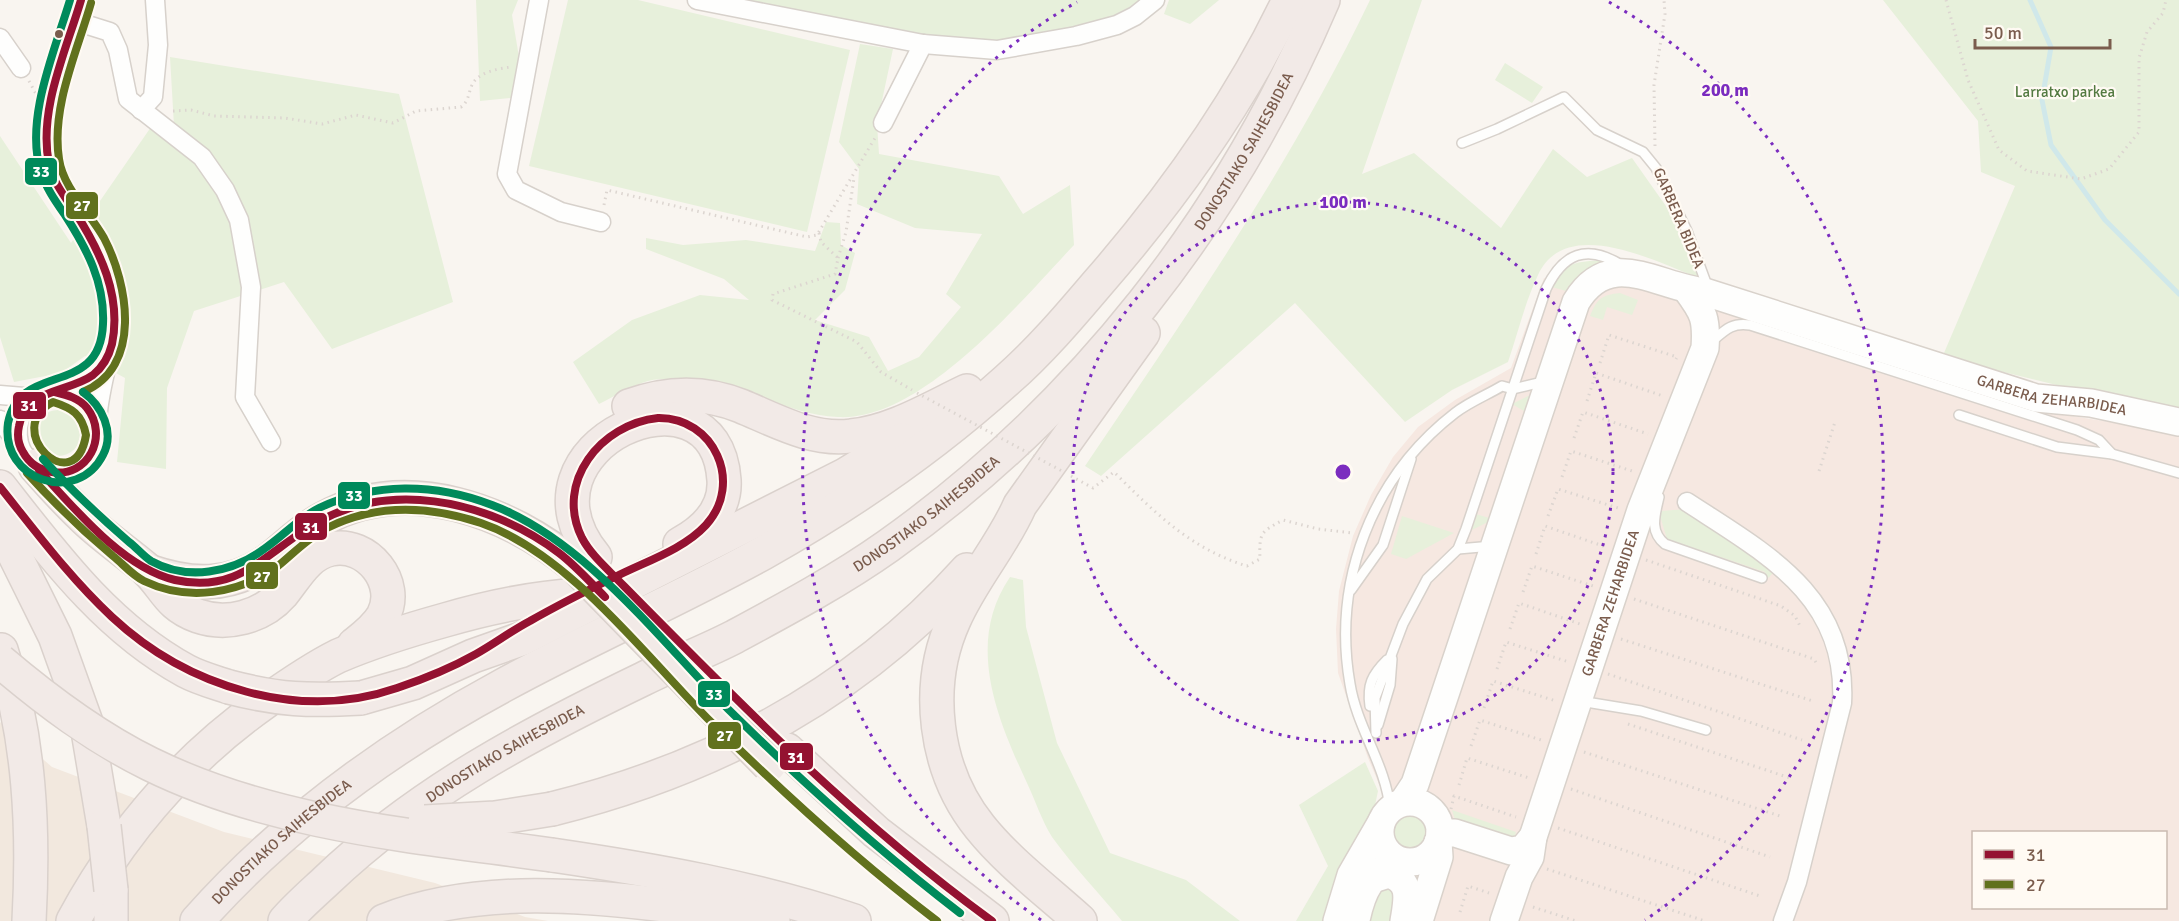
<svg xmlns="http://www.w3.org/2000/svg" width="2179" height="921" font-family="Signika,sans-serif">
  <rect width="100%" height="100%" fill="#f9f5f0"/>
  <!-- residential -->
  <polygon fill="#f2e8de" points="0,722 52,767 224,832 435,883 525,917 548,921 0,921"/>
  <!-- commercial -->
  <path fill="#f6e8e1" fill-rule="evenodd" d="M1592,268L2029,409L2159,430L2179,437V921H1417L1423,899L1413,864L1368,758L1338,673L1336,629L1339,591L1353,536L1371,495L1393,457L1418,427L1455,400L1511,368L1544,278L1569,286ZM1974,832H2166V908H1974Z"/>
  <!-- green -->
  <g fill="#e7f0db">
    <polygon points="476,0 518,0 512,15 519,57 511,98 480,101"/>
    <polygon points="568,0 638,0 850,50 807,232 529,166"/>
    <polygon points="730,0 1144,0 1105,20 1051,33 990,43 925,41"/>
    <polygon points="1169,0 1219,0 1190,24 1164,14"/>
    <path d="M1370,0H1422L1362,174L1414,153L1501,228L1553,149L1587,177L1632,158L1668,209L1699,278C1656,262 1566,214 1538,275C1525,302 1518,333 1508,362L1452,390L1405,422L1295,303L1101,476L1085,466C1187,315 1291,165 1370,0Z"/>
    <polygon points="1883,0 2179,0 2179,415 1975,365 1944,353 2015,186 1981,172 1978,121"/>
    <path d="M860,44L893,49L877,124L879,154L999,176L1023,214L1070,185L1074,245C1021,301 921,422 838,417C779,414 735,375 671,379C664,379 655,379 648,381C631,386 615,396 599,404L573,362L632,320L700,295L749,300L724,279L646,249V238L683,245L746,240L815,251L826,222L840,223L841,245L855,253L845,290L815,320L869,337L888,371L919,357L961,307L946,294L982,234L915,228L857,204L859,169L839,142Z"/>
    <polygon points="170,57 399,94 453,302 332,349 284,282 194,311 167,388 166,469 117,462 125,378 85,356 61,373 14,382 0,337 0,136 71,243 151,127 174,126"/>
    <polygon points="1505,63 1543,87 1532,103 1495,80"/>
    <path d="M1603,260L1604,266L1539,372L1566,291L1552,287C1564,261 1577,262 1603,260Z"/>
    <path d="M1620,293L1638,300L1632,315L1607,307L1603,320L1590,316C1597,299 1601,295 1620,293Z"/>
    <polygon points="1530,395 1532,396 1490,521 1472,530 1476,514 1489,518 1524,411 1512,404"/>
    <circle cx="58" cy="433" r="23"/>
    <polygon points="1687,509 1775,571 1761,585 1765,572 1667,539 1660,516 1661,511"/>
    <polygon points="1402,516 1454,533 1406,559 1391,554"/>
    <path d="M1010,577L1023,580L1026,627L1057,743L1110,853L1186,880L1240,921H1122C1099,893 1073,866 1052,837C1042,821 1035,800 1027,783C997,718 965,643 1010,577Z"/>
    <polygon points="1365,762 1378,791 1374,810 1329,921 1296,921 1328,866 1299,805"/>
    <polygon points="1452,810 1516,832 1514,840 1455,820"/>
    <circle cx="1410" cy="832" r="16"/>
    <polygon points="1397,884 1396,921 1359,921 1369,890"/>
  </g>
  <g fill="none" stroke-linecap="round" stroke-linejoin="round">
    <!-- stream -->
    <polyline stroke="#d0e8ea" stroke-width="5" points="2030,0 2051,47 2042,100 2051,145 2105,220 2179,294"/>
    <!-- lane casing -->
    <g stroke="#d7d1cb" stroke-width="12">
      <g id="lane">
        <polyline points="1462,143 1497,129 1564,97 1597,130 1643,152 1656,168 1687,231 1705,280 1705,288"/>
        <path d="M1711,342C1725,330 1732,322 1750,325L2077,430L2099,440L2112,454"/>
        <polyline points="1959,415 2057,447 2112,454 2179,473"/>
        <path d="M1659,497C1655,515 1649,531 1665,544L1762,578"/>
        <polyline points="1458,549 1481,547 1490,550"/>
        <polyline points="1351,590 1383,545 1411,459"/>
        <polyline points="1580,701 1641,711 1706,730"/>
        <path d="M1370,706C1367,685 1372,675 1387,660"/>
        <polyline points="1378,725 1390,685 1392,659"/>
        <path d="M1376,733L1375,698L1403,624L1427,579L1458,549L1466,529L1546,289C1563,254 1586,243 1621,265"/>
        <path d="M1390,809C1386,765 1357,728 1350,684C1332,581 1372,477 1455,413C1469,402 1487,395 1502,386L1513,389L1546,381"/>
      </g>
    </g>
    <!-- street casing -->
    <g stroke="#d7d1cb" stroke-width="21">
      <g id="street">
        <path d="M81,0C68,46 33,133 53,177C73,221 104,242 113,294C120,338 98,381 97,424"/>
        <polyline points="539,0 507,174 516,190 561,212 601,222"/>
        <polyline points="697,0 923,44 997,50 1076,36 1117,25 1135,16 1155,0"/>
        <polyline points="75,21 110,32 118,50 128,99 202,157 225,190 239,220 251,287 245,397 271,442"/>
        <polyline points="0,38 21,68"/>
        <polyline points="141,110 153,97 158,45 155,0"/>
        <polyline points="883,123 923,44"/>
        <path d="M55,392C142,400 74,517 26,457C19,449 17,438 18,427C23,393 56,395 80,382C91,376 99,368 107,358"/>
        <polyline points="0,395 36,398"/>
        <polyline points="0,420 19,445"/>
        <path d="M1687,502C1765,553 1848,596 1842,703L1797,882L1783,921"/>
      </g>
    </g>
    <!-- secondary casing -->
    <g stroke="#d9d2cb" stroke-width="30">
      <g id="secondary">
        <circle cx="1410" cy="832" r="30"/>
        <path id="s1" d="M1403,802L1415,784L1576,302C1610,246 1657,287 1705,292L2036,398L2091,403L2179,422"/>
        <polyline points="1440,833 1455,833 1511,851 1523,849 1533,837"/>
        <path d="M1370,880L1389,874C1413,881 1407,902 1404,921"/>
        <path d="M1356,920C1362,891 1371,871 1400,861"/>
        <polyline points="1337,921 1351,875 1381,823"/>
        <polyline points="1419,921 1439,857 1438,842"/>
        <path id="s2" d="M1504,921L1519,877L1530,857L1533,837L1641,510L1705,348C1707,319 1704,313 1687,290"/>
      </g>
    </g>
    <!-- highway casing -->
    <g stroke="#dad1cc" stroke-width="36">
      <g id="highway">
        <path d="M629,406C667,392 704,391 741,406C777,421 812,441 851,436C892,432 931,408 967,391"/>
        <path d="M35,466C50,483 65,500 82,516C101,535 125,551 145,568C165,586 167,605 198,616C227,626 262,617 282,594C296,577 307,554 331,549C367,541 401,583 383,616C376,628 364,637 354,645"/>
        <path d="M0,487C54,556 107,628 186,671C199,678 214,682 229,687"/>
        <polyline points="0,525 55,636 87,725 104,826"/>
        <path d="M595,557C504,446 716,353 724,480C726,510 704,531 680,544"/>
        <path d="M148,571C191,586 230,588 269,560C287,546 302,530 323,519C407,472 509,511 576,567"/>
        <path d="M1,650C30,737 34,830 29,921"/>
        <polyline points="361,698 413,683 473,656 521,639 845,475 902,440"/>
        <polyline points="787,750 876,832 992,921"/>
        <path d="M552,809C713,769 855,695 967,570"/>
        <path d="M552,855C654,870 756,888 854,921"/>
        <path d="M73,921C121,832 183,760 265,702C289,685 312,669 338,656C373,641 409,630 445,620C489,607 534,598 579,595"/>
        <polyline points="111,921 111,890"/>
        <path id="s3" d="M197,921C283,824 389,747 502,686C588,639 678,600 763,553C850,504 933,447 1007,380C1040,351 1069,317 1097,284C1172,198 1240,103 1289,0"/>
        <path id="s4" d="M285,921C297,907 312,894 326,881C418,793 529,734 643,679C673,664 705,652 734,637C786,609 840,580 888,546C1082,408 1230,218 1323,0"/>
        <path d="M384,921C478,884 590,895 688,908C716,912 745,914 773,921"/>
        <path d="M1080,921C1047,891 1008,862 980,827C934,770 924,686 954,620C972,579 1002,546 1020,505L1143,333"/>
      </g>
    </g>
    <!-- path -->
    <g stroke="#dcd5d0" stroke-width="3" stroke-dasharray="1.5 4.5" stroke-linecap="butt">
      <polyline points="1946,0 1968,80 1999,150 2027,171 2081,179 2109,169 2139,132 2139,58 2147,32 2163,13 2166,0"/>
      <polyline points="29,81 36,94"/>
      <path d="M173,111L191,110L214,116L285,118L322,124L356,115L393,123L416,111L461,107C469,101 468,94 472,85C478,72 497,69 511,67"/>
      <polyline points="1655,146 1654,85 1665,14 1664,0"/>
      <polyline points="604,205 607,190 807,237 817,235 875,138"/>
      <polyline points="819,233 821,242 838,258 835,274 773,294 772,300 857,342 881,372 912,390"/>
      <polyline points="838,258 846,232 854,178"/>
      <polyline points="1600,363 1609,335 1677,357 1676,359"/>
      <polyline points="1587,401 1596,373 1663,396"/>
      <polyline points="1574,438 1583,412 1648,434"/>
      <polyline points="1819,471 1835,422"/>
      <path d="M1071,476L1093,488L1114,472C1155,513 1191,549 1247,566L1260,559C1259,532 1261,532 1283,520L1318,529L1353,533"/>
      <polyline points="1562,477 1571,451 1632,471"/>
      <polyline points="1548,516 1558,489 1618,508"/>
      <polyline points="1536,554 1545,526 1606,547"/>
      <polyline points="1646,560 1781,606 1795,616 1801,628"/>
      <polyline points="1523,592 1532,566 1593,586"/>
      <polyline points="1634,599 1814,659 1818,666"/>
      <polyline points="1510,629 1519,603 1580,624"/>
      <polyline points="1621,639 1813,701"/>
      <polyline points="1497,669 1506,642 1569,662"/>
      <polyline points="1608,674 1802,740"/>
      <polyline points="1484,708 1493,681 1556,701"/>
      <polyline points="1628,724 1790,778"/>
      <polyline points="1471,746 1480,720 1541,740"/>
      <polyline points="1584,752 1780,816"/>
      <polyline points="1459,785 1467,758 1529,778"/>
      <polyline points="1571,789 1770,857"/>
      <polyline points="1451,809 1454,796 1516,817"/>
      <polyline points="1558,828 1760,896"/>
      <polyline points="1547,869 1705,921"/>
      <polyline points="1533,907 1576,921"/>
      <polyline points="1460,912 1468,886 1489,893"/>
    </g>
    <!-- lane -->
    <use href="#lane" stroke="#fefefd" stroke-width="9"/>
    <!-- street -->
    <use href="#street" stroke="#fefefd" stroke-width="18"/>
    <!-- secondary -->
    <use href="#secondary" stroke="#fefefd" stroke-width="27"/>
    <!-- highway -->
    <use href="#highway" stroke="#f2eae7" stroke-width="33"/>
    <!-- highway-bridge casing -->
    <g stroke="#dad1cc" stroke-width="36" stroke-linecap="butt">
      <g id="highway-bridge">
        <polyline points="576,567 769,765"/>
        <path d="M0,661C47,701 95,737 150,764C274,825 417,836 552,855"/>
        <path d="M229,687C279,700 309,701 361,698"/>
        <polyline points="425,822 495,818 552,809"/>
        <polyline points="104,826 111,890"/>
      </g>
    </g>
    <!-- path-bridge -->
    <polyline stroke="#dcd5d0" stroke-width="3" stroke-dasharray="1.5 4.5" stroke-linecap="butt" points="917,393 1062,471"/>
    <!-- highway-bridge -->
    <use href="#highway-bridge" stroke="#f2eae7" stroke-width="33"/>
    <!-- bus-1 casing -->
    <g stroke="#fffaf3" stroke-width="12">
      <g id="bus-1">
        <path d="M55,392C67,395 79,398 87,408C109,436 88,478 52,472C39,470 29,463 23,452C18,444 17,435 19,426C26,388 68,393 93,375C103,367 109,356 112,344C122,296 100,251 75,212C65,197 53,182 49,164C38,110 66,51 81,0"/>
        <path d="M658,418C714,417 744,483 706,525C683,550 644,562 615,577C603,565 590,553 582,538C554,482 601,424 658,418Z"/>
        <path d="M39,470C74,508 123,568 175,580C235,593 260,559 305,530C383,477 487,499 559,553C576,566 590,582 605,597"/>
        <path d="M0,487C36,532 70,578 112,617C187,687 299,722 397,688C424,679 451,668 476,654C494,644 511,631 530,621C558,605 586,591 615,577"/>
        <path d="M615,577C735,699 853,820 992,921"/>
      </g>
    </g>
    <!-- bus-2 casing -->
    <g stroke="#fffaf3" stroke-width="12">
      <g id="bus-2">
        <path d="M83,392C143,367 128,284 104,238C90,213 63,188 59,159C51,107 77,52 91,3"/>
        <path d="M53,402C72,408 82,414 86,435C75,502 0,429 53,402Z"/>
        <path d="M27,473C54,503 82,530 113,556C123,564 132,575 144,581C188,602 239,594 278,566C294,553 309,537 327,528C377,503 430,506 481,523C568,553 643,653 707,718C780,790 855,859 937,921"/>
      </g>
    </g>
    <!-- bus-3 casing -->
    <g stroke="#fffaf3" stroke-width="12">
      <g id="bus-3">
        <path d="M70,0C55,50 24,120 41,172C46,188 56,202 65,215C87,249 105,283 103,324C100,399 20,360 8,423C0,480 77,506 103,455C115,432 102,406 83,392"/>
        <path d="M43,459C70,489 99,516 129,542C137,548 143,556 151,561C187,581 232,573 264,549C283,536 299,518 319,508C374,482 435,483 492,505C585,540 659,639 728,709C802,782 878,850 960,913"/>
      </g>
    </g>
    <!-- bus-1 -->
    <use href="#bus-1" stroke="#941231" stroke-width="8"/>
    <!-- bus-2 -->
    <use href="#bus-2" stroke="#61711d" stroke-width="8"/>
    <!-- bus-3 -->
    <use href="#bus-3" stroke="#008a5b" stroke-width="8"/>
  </g>
  <!-- distance rings -->
  <g fill="none" stroke="#7b2cbf" stroke-width="3" stroke-dasharray="3 6">
    <circle cx="1343" cy="472" r="270"/>
    <path d="M1041 920A540 540 0 0 1 1077 2M1609 2A540 540 0 0 1 1645 920"/>
  </g>
  <!-- markers -->
  <circle fill="#7a5c4d" stroke="#fffaf3" stroke-width="2" cx="59" cy="34" r="5"/>
  <g text-anchor="middle" dominant-baseline="central" stroke-width="4.5" stroke-linejoin="round" paint-order="stroke">
    <!-- park labels -->
    <g font-size="15" fill="#537a41" stroke="#fffaf3">
      <text x="2065" y="92">Larratxo parkea</text>
    </g>
    <!-- street labels -->
    <g font-size="15" fill="#7a5c4d" stroke="#fffaf3">
      <text stroke="none"><textPath href="#s4" startOffset="1250">DONOSTIAKO SAIHESBIDEA</textPath></text>
      <text transform="translate(1679 218) rotate(67)">GARBERA BIDEA</text>
      <text stroke="none"><textPath href="#s1" startOffset="1035">GARBERA ZEHARBIDEA</textPath></text>
      <text stroke="none"><textPath href="#s4" startOffset="764">DONOSTIAKO SAIHESBIDEA</textPath></text>
      <text stroke="none"><textPath href="#s2" startOffset="336">GARBERA ZEHARBIDEA</textPath></text>
      <text stroke="none"><textPath href="#s4" startOffset="278">DONOSTIAKO SAIHESBIDEA</textPath></text>
      <text stroke="none"><textPath href="#s3" startOffset="116">DONOSTIAKO SAIHESBIDEA</textPath></text>
    </g>
  </g>
  <circle cx="1343" cy="472" r="9" fill="#7b2cbf" stroke="#fffaf3" stroke-width="3"/>
  <g font-size="18" text-anchor="middle" font-weight="bold" fill="#7b2cbf" stroke="#fffaf3" stroke-width="4.5" stroke-linejoin="round" paint-order="stroke">
    <text x="1725" y="96">200 m</text>
    <text x="1343" y="208">100 m</text>
  </g>
  <g stroke="#fffaf3" stroke-width="2">
    <rect x="24" y="157" width="34" height="29" rx="6" fill="#008a5b"/>
    <rect x="65" y="191" width="34" height="29" rx="6" fill="#61711d"/>
    <rect x="12" y="391" width="35" height="29" rx="6" fill="#941231"/>
    <rect x="337" y="481" width="34" height="29" rx="6" fill="#008a5b"/>
    <rect x="294" y="512" width="34" height="29" rx="6" fill="#941231"/>
    <rect x="245" y="561" width="34" height="29" rx="6" fill="#61711d"/>
    <rect x="697" y="680" width="34" height="28" rx="6" fill="#008a5b"/>
    <rect x="707" y="721" width="35" height="29" rx="6" fill="#61711d"/>
    <rect x="779" y="742" width="35" height="29" rx="6" fill="#941231"/>
  </g>
  <g font-size="16" text-anchor="middle" font-weight="bold" fill="#fff">
    <text x="41" y="177">33</text>
    <text x="82" y="211">27</text>
    <text x="29" y="411">31</text>
    <text x="354" y="501">33</text>
    <text x="311" y="533">31</text>
    <text x="262" y="582">27</text>
    <text x="714" y="700">33</text>
    <text x="725" y="741">27</text>
    <text x="796" y="763">31</text>
  </g>
  <!-- legend -->
  <rect x="1972" y="831" width="195" height="78" fill="#fffaf3" stroke="#cabbb1" stroke-width="1.5"/>
  <rect x="1984" y="850" width="30" height="9" fill="#941231" stroke="#cabbb1" stroke-width="1.5"/>
  <text x="2026" y="861" font-size="18" fill="#7a5c4d">31</text>
  <rect x="1984" y="880" width="30" height="9" fill="#61711d" stroke="#cabbb1" stroke-width="1.5"/>
  <text x="2026" y="891" font-size="18" fill="#7a5c4d">27</text>
  <!-- scale -->
  <path d="M1975 39v9h135v-9" fill="none" stroke="#7a5c4d" stroke-width="3"/>
  <text x="1984" y="39" font-size="18" fill="#7a5c4d" stroke="#fffaf3" stroke-width="4.5" paint-order="stroke">50 m</text>
</svg>
